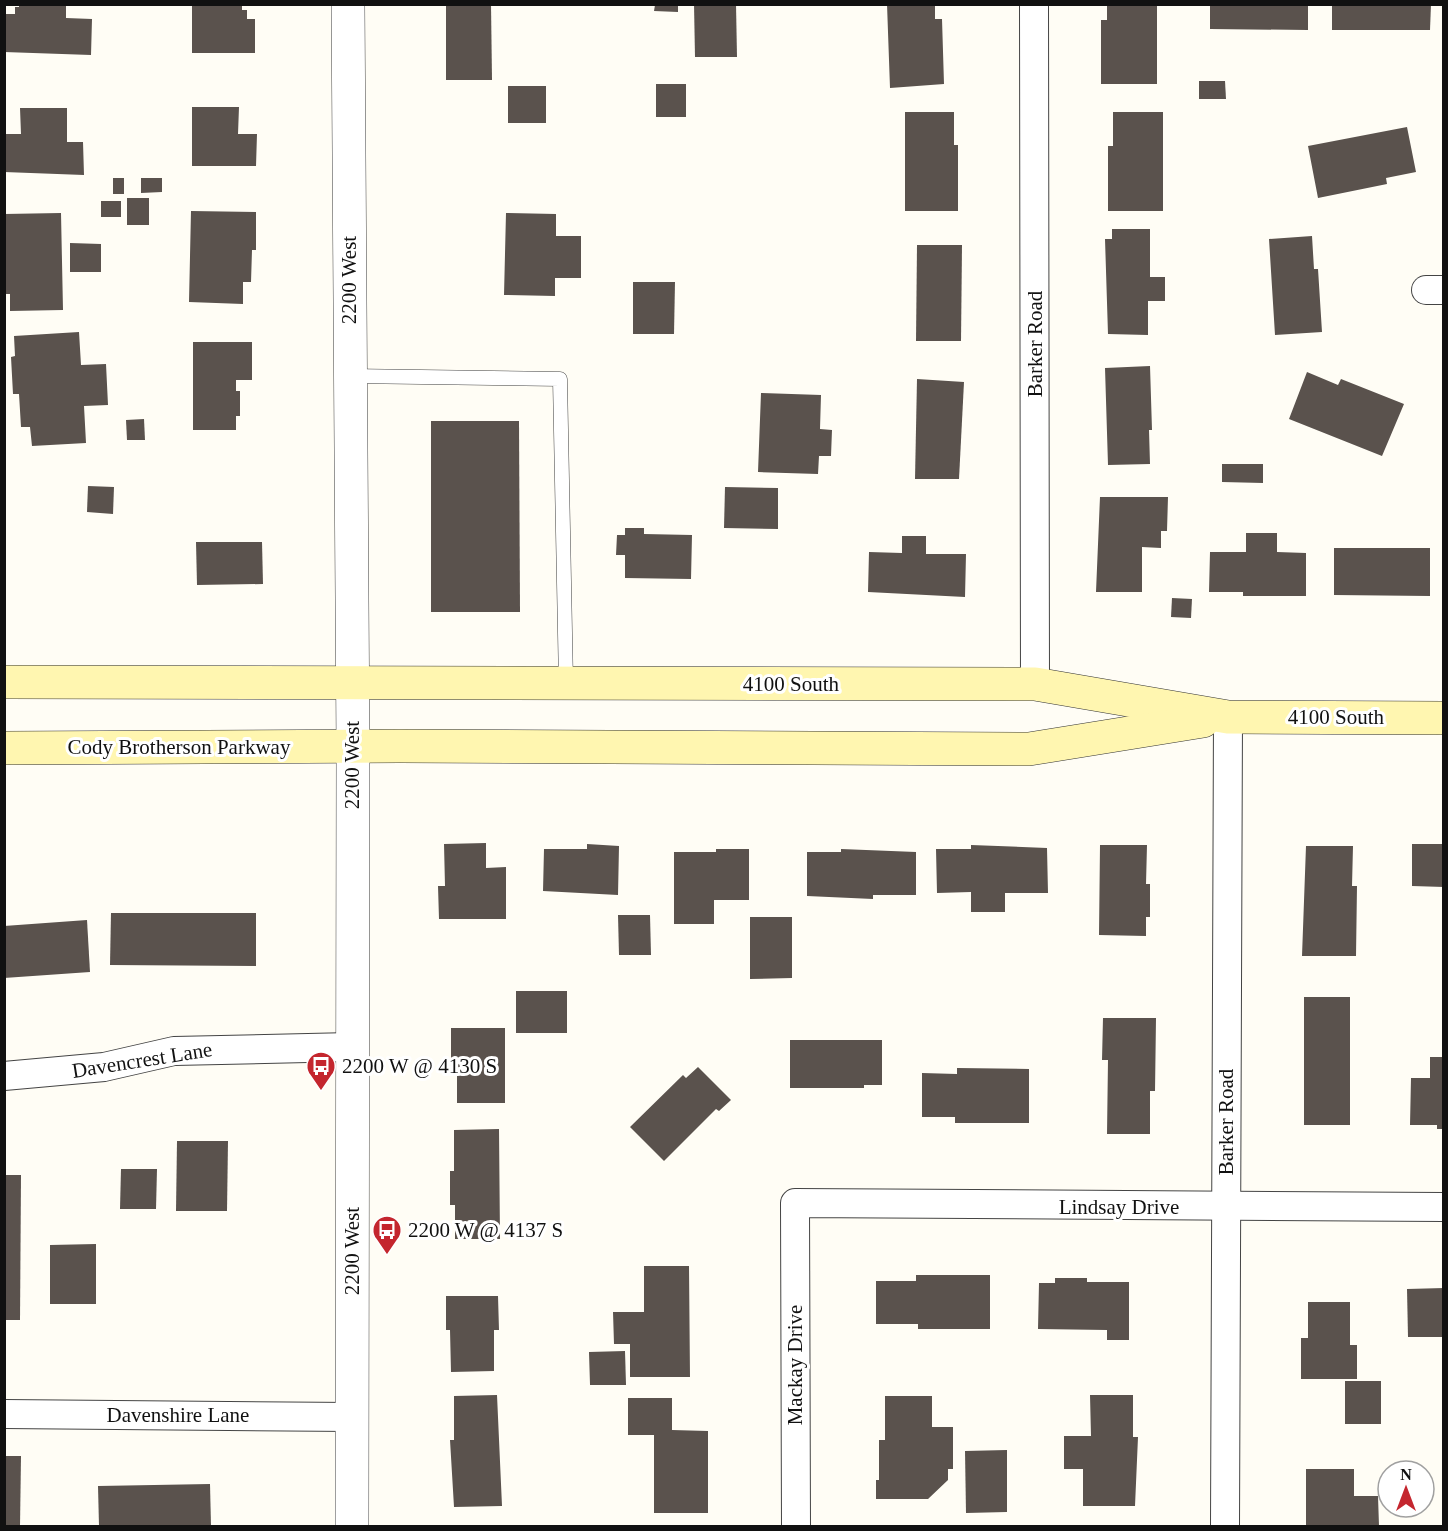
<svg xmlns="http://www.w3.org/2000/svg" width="1448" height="1531" font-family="Georgia,serif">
  <rect width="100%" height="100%" fill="#fffdf5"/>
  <!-- building -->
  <g fill="#5a524d">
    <polygon points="19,4 66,4 66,18 92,19 91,55 4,52 5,14 15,14 15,7 19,7"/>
    <polygon points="192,4 242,4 242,10 247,10 247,19 255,19 255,53 192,53"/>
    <polygon points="446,4 491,4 492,80 446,80"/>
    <polygon points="694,4 736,4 737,57 695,57"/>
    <polygon points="887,4 935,4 935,19 942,19 944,84 890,88"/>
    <polygon points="1107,4 1157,4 1157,84 1101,84 1101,20 1107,20"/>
    <polygon points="1210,4 1308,4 1308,30 1210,29"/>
    <polygon points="1332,4 1431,4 1430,30 1332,30"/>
    <polygon points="655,5 678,5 678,12 654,11"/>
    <polygon points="1199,81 1225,81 1226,99 1199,99"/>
    <rect x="656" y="84" width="30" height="33"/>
    <rect x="508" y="86" width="38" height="37"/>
    <polygon points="192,107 239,107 238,134 257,134 256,166 192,166"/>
    <polygon points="20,108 67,108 67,142 83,142 84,175 4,172 4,134 21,134"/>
    <polygon points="905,112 954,112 954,145 958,145 958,211 905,211"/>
    <polygon points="1113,112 1163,112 1163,211 1108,211 1108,146 1113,146"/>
    <polygon points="1407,127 1416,172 1386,178 1387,184 1318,198 1308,146"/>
    <rect x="113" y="178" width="11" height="16"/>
    <polygon points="141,178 162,178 162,192 141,193"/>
    <rect x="127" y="198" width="22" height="27"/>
    <rect x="101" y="201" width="20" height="16"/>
    <polygon points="191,211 256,212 256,250 252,250 251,282 243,282 243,304 189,302"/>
    <polygon points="61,213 63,310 10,311 10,294 4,294 4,214"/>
    <polygon points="506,213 556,214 556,236 581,236 581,278 555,278 555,296 504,295"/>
    <polygon points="1112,229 1150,229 1150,277 1165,277 1165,301 1148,301 1148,335 1108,334 1105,239 1112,239"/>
    <polygon points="1312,236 1314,269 1318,269 1322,332 1275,335 1269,239"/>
    <polygon points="70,243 101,244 101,272 70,272"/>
    <polygon points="917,245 962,245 961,341 916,341"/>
    <polygon points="633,282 675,282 674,334 633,334"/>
    <polygon points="79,332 81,365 106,364 108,405 84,406 86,443 32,446 30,427 21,427 19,394 13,394 11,357 15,356 14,336"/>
    <polygon points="193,342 252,342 252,380 236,380 236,391 240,391 240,416 236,416 236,430 193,430"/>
    <polygon points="1150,366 1152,430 1149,430 1150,464 1108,465 1105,368"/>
    <polygon points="1307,372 1338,385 1341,379 1404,404 1382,456 1289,419"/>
    <polygon points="917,379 964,382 959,479 915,479"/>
    <polygon points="761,393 821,395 820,429 832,430 831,456 819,456 818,474 758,472"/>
    <polygon points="144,419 145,440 127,440 126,420"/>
    <polygon points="431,421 519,421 520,612 431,612"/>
    <polygon points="1222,464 1263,464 1263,483 1222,482"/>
    <polygon points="88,486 114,487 113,514 87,512"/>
    <polygon points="725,487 778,488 778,529 724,528"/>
    <polygon points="1100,497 1168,497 1167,531 1161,531 1161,548 1142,547 1142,592 1096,592"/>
    <polygon points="625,528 644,528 644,534 692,535 691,579 625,578 625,555 616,555 617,535 625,535"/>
    <polygon points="1246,533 1277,533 1277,552 1306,553 1306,596 1243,596 1243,592 1209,592 1210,552 1246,552"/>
    <polygon points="902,536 926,536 926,554 966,554 965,597 868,592 869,552 902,553"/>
    <polygon points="196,542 262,542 263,584 197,585"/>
    <polygon points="1334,548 1430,548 1430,596 1334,595"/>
    <polygon points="1172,598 1192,599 1191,618 1171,617"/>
    <polygon points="486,843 486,868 506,867 506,919 439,919 438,886 445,886 444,844"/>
    <polygon points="587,844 619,846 618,895 543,891 544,849 587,849"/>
    <polygon points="1412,844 1444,844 1444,887 1412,886"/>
    <polygon points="971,845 1047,848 1048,893 1005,893 1005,912 971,912 971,892 937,893 936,849 971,849"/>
    <polygon points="1100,845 1147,845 1146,884 1150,884 1150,917 1146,917 1146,936 1099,935"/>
    <polygon points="1306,846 1353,846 1352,886 1357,886 1356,956 1302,956"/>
    <polygon points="716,849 749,849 749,900 714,900 714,924 674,924 674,852 716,852"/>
    <polygon points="841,849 916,852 916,895 873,895 873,899 807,896 807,852 841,852"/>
    <polygon points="111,913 256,913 256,966 110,965"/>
    <polygon points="618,915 650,915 651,955 619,955"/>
    <polygon points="750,917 792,917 792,978 750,979"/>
    <polygon points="87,920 90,972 4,978 4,926"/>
    <rect x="516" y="991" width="51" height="42"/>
    <rect x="1304" y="997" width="46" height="128"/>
    <polygon points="1103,1018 1156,1018 1155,1091 1150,1091 1150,1134 1107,1134 1108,1060 1102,1060"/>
    <polygon points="451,1028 505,1028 505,1103 457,1103 457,1061 451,1061"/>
    <polygon points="790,1040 882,1040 882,1085 864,1085 864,1088 790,1088"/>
    <polygon points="1430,1057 1444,1057 1444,1129 1437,1129 1437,1125 1410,1125 1411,1078 1430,1078"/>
    <polygon points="698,1067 731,1100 719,1111 716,1109 664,1161 630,1127 683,1075 686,1078"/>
    <polygon points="957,1068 1029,1069 1029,1123 955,1123 955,1117 922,1117 922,1073 957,1074"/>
    <polygon points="499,1129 500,1239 455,1239 455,1205 450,1205 450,1171 454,1171 454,1130"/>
    <polygon points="177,1141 228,1141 227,1211 176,1211"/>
    <polygon points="121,1169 157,1169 156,1209 120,1209"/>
    <polygon points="4,1175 21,1175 20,1320 4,1320"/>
    <polygon points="96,1244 96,1304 50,1304 50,1245"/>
    <polygon points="644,1266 689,1266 690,1377 630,1377 630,1344 614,1344 613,1312 644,1312"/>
    <polygon points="916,1275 990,1275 990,1329 918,1329 918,1324 876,1324 876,1281 916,1281"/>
    <polygon points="1055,1278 1087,1278 1087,1282 1129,1282 1129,1340 1107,1340 1107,1330 1038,1329 1039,1283 1055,1283"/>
    <polygon points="1444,1288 1444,1337 1408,1337 1407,1289"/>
    <polygon points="446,1296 498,1296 499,1330 494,1330 494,1371 451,1372 450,1330 446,1330"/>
    <polygon points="1308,1302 1350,1302 1350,1345 1357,1345 1357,1379 1301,1379 1301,1338 1308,1338"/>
    <polygon points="625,1351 626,1385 590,1385 589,1352"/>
    <rect x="1345" y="1381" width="36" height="43"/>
    <polygon points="497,1395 502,1506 454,1507 450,1440 454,1440 454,1396"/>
    <polygon points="1090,1395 1133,1395 1133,1437 1138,1437 1135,1506 1083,1506 1083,1469 1064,1469 1064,1436 1091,1436"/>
    <polygon points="885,1396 932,1396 932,1427 953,1427 953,1469 948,1469 948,1480 928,1499 876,1499 876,1480 879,1480 879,1440 885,1440"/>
    <polygon points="628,1398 672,1398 672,1430 708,1431 708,1513 654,1513 654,1435 628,1435"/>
    <polygon points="1007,1450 1007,1512 966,1513 965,1451"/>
    <polygon points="4,1456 21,1456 20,1526 4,1526"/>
    <polygon points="1306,1469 1354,1469 1354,1496 1378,1496 1379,1526 1306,1526"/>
    <polygon points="210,1484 211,1526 99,1526 98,1486"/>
  </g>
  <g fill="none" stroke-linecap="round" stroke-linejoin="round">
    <!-- service casing -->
    <g stroke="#444" stroke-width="15">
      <polyline id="service" points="350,376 560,379 566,683"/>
    </g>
    <!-- minor casing -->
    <g stroke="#444" stroke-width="30">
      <g id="minor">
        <polyline points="1034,4 1035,684"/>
        <polyline points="1426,290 1444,290"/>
        <polyline points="4,1076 104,1067 174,1051 351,1047"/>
        <polyline points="4,1414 352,1417"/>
        <polyline points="796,1526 795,1203 1444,1207"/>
        <polyline points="1225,1526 1228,717"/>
      </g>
    </g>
    <!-- tertiary casing -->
    <g stroke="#444" stroke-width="34">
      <polyline id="tertiary" points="348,4 353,746 352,1526"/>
    </g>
    <!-- secondary casing -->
    <g stroke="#333" stroke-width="34">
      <g id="secondary">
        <polyline points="4,682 1035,684 1228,717 1444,718"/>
        <polyline points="4,748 400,746 1029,749 1203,721"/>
      </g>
    </g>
    <!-- service -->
    <use href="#service" stroke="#fff" stroke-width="14"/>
    <!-- minor -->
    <use href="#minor" stroke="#fff" stroke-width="28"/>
    <!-- tertiary -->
    <use href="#tertiary" stroke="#fff" stroke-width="33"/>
    <!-- secondary -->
    <use href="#secondary" stroke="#fff6b0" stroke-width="33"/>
  </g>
  <!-- icons -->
  <defs>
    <g id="bus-pin" transform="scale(1.5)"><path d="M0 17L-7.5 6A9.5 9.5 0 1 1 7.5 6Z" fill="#c4262e" stroke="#fff"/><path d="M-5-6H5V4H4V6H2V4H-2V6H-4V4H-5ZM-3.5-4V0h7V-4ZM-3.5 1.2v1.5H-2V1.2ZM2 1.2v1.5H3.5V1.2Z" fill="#fff"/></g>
  </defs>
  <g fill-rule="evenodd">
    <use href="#bus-pin" x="321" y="1066"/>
    <use href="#bus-pin" x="387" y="1230"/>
  </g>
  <g text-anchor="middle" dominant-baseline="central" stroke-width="6" stroke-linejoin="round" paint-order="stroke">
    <!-- street labels -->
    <g font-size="21" fill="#111" stroke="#fff">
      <text transform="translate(349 280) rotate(-90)">2200 West</text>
      <text transform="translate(1035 344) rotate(-90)">Barker Road</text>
      <text x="791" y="684">4100 South</text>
      <text x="1336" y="717">4100 South</text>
      <text x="179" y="747">Cody Brotherson Parkway</text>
      <text transform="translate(352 765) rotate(-90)">2200 West</text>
      <text transform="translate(142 1060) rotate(-9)">Davencrest Lane</text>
      <text transform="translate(1226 1122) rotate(-90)">Barker Road</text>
      <text x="1119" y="1207">Lindsay Drive</text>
      <text transform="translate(352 1251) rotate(-90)">2200 West</text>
      <text transform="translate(795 1365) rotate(-90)">Mackay Drive</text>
      <text x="178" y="1415">Davenshire Lane</text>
    </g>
    <!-- poi labels -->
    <g font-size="21" fill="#111" stroke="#fff" text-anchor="start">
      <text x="342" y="1066">2200 W @ 4130 S</text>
      <text x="408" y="1230">2200 W @ 4137 S</text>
    </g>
  </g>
  <!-- border -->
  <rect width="1448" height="1531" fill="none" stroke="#111111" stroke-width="12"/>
  <!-- north arrow -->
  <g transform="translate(1406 1489)"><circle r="28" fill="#ffffff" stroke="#a0a0a0" stroke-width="1.5"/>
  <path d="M0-4.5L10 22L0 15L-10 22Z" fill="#c4262e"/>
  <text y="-9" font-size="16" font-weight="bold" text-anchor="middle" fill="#111111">N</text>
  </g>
</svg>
